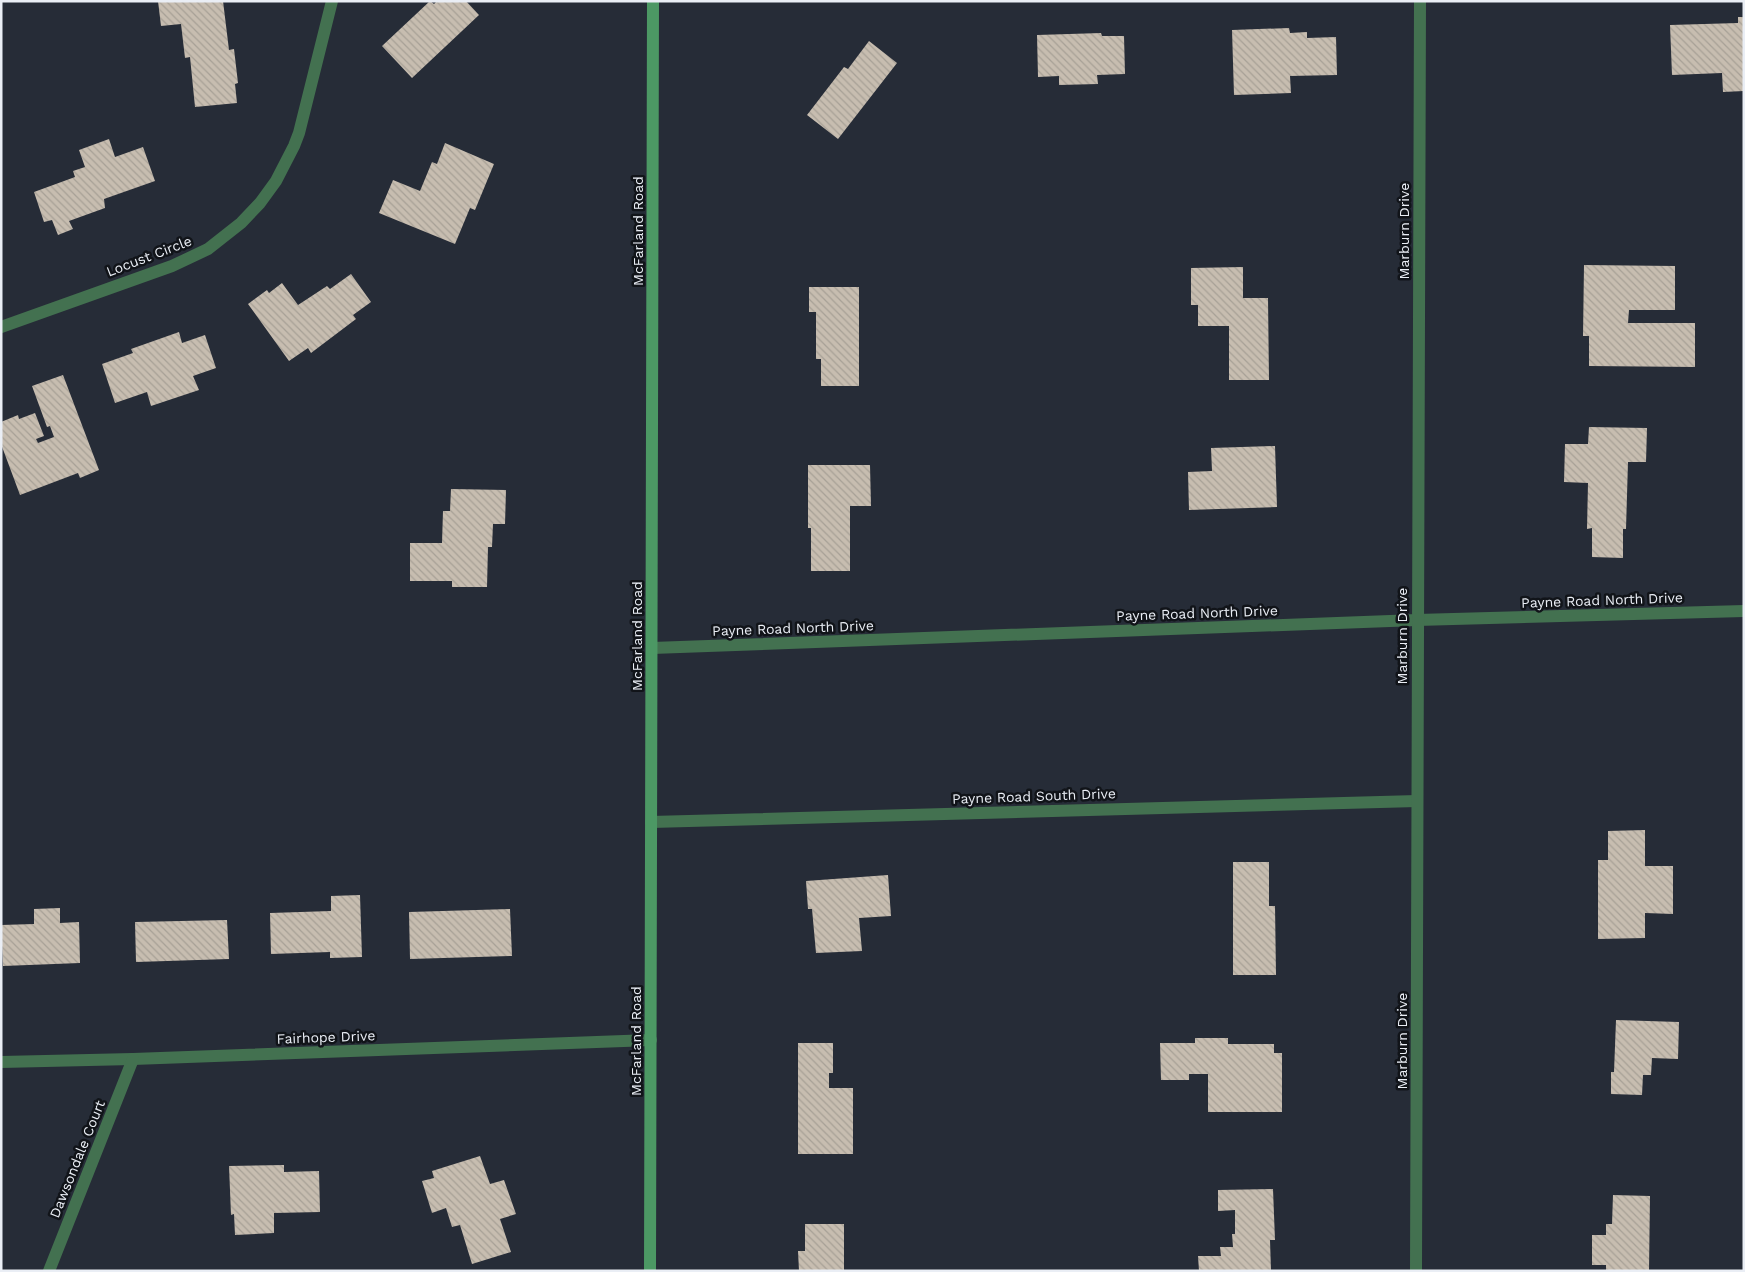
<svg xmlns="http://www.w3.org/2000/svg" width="1745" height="1272" font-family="'Work Sans',sans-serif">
  <defs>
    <pattern id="building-back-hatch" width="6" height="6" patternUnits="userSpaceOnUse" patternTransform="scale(1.25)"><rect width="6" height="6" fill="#c7bdb0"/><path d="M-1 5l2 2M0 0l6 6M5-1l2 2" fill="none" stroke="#a7a096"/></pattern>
  </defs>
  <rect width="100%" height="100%" fill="#262c37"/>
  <!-- building -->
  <g fill="url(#building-back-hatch)">
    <polygon points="158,1 223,1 229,50 234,49 238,83 235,84 237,103 195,107 190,57 185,58 181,24 161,26"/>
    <polygon points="430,1 434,4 437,1 466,1 479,15 412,78 382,46"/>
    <polygon points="1738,17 1744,17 1744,91 1723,92 1722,73 1672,75 1670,25 1738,23"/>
    <polygon points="1289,28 1290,33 1307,32 1307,38 1336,37 1337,75 1290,76 1291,93 1234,95 1232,30"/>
    <polygon points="1101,33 1102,36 1124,36 1125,74 1097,75 1098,84 1059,85 1059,76 1038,77 1037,35"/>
    <polygon points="869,41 897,63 838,139 807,115 844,67 848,69"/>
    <polygon points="109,139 115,157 143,147 155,181 104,199 105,208 69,221 73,229 58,235 52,220 44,222 34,192 75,177 73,171 85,167 79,150"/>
    <polygon points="445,143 494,164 475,210 470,208 455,244 379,213 393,180 420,191 432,162 437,164"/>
    <polygon points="1584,265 1675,266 1675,310 1629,310 1628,323 1695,323 1695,367 1589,366 1589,336 1583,336"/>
    <polygon points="1243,267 1243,298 1268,298 1269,380 1229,380 1229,326 1198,326 1198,305 1191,305 1191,268"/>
    <polygon points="351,274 371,302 353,315 356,319 311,353 308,348 289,361 248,304 267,290 269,293 282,283 298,305 327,286 330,289"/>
    <polygon points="809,287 859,287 859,386 821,386 821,359 816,359 816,312 809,312"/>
    <polygon points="179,332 182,343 205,335 216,368 193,376 199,390 151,406 147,392 115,403 102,364 133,353 131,349"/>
    <polygon points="63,375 99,470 80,478 78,473 20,495 1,444 1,422 18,415 19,419 35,413 44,436 36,439 38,443 54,437 50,426 47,427 32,386"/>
    <polygon points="1589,427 1647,428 1646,462 1628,462 1626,529 1623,529 1623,558 1592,557 1592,528 1587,529 1588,483 1564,482 1565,444 1588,444"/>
    <polygon points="1275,446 1277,507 1189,510 1188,472 1212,471 1211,448"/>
    <polygon points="808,465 870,465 871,506 850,506 850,571 811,571 811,528 808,528"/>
    <polygon points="451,489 506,490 505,524 493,524 492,547 488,547 487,587 452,587 452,581 410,581 410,543 442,543 443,511 450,511"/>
    <polygon points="1645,830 1645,866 1673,866 1673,914 1645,913 1645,938 1598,939 1598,860 1608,860 1608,831"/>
    <polygon points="1233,862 1269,862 1269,906 1275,906 1276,975 1233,975"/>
    <polygon points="888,875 891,916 859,918 862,951 816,953 812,909 808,909 806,881"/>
    <polygon points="360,895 362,957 330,958 330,952 271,954 270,913 331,911 331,896"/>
    <polygon points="60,908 60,923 79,922 80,963 3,966 1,925 34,924 34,909"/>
    <polygon points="510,909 512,956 410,959 409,912"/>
    <polygon points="227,920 229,959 136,962 135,922"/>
    <polygon points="1616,1020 1679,1022 1678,1059 1652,1058 1651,1075 1643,1075 1642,1095 1611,1094 1611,1072 1614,1072"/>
    <polygon points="1195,1038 1228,1038 1228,1044 1274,1044 1274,1053 1282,1053 1282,1112 1208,1112 1208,1074 1189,1074 1189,1080 1161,1080 1160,1043 1195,1043"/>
    <polygon points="798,1043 833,1043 833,1073 829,1073 829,1088 853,1088 853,1154 798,1154"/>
    <polygon points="480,1156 490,1184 504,1180 516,1214 500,1219 511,1252 472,1264 460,1225 452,1227 446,1208 432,1213 422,1181 434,1178 432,1171"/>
    <polygon points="284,1165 284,1172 319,1171 320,1212 274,1213 274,1233 235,1235 234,1214 231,1215 229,1166"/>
    <polygon points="1273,1189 1275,1240 1270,1240 1271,1271 1199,1271 1198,1256 1221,1256 1220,1247 1233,1247 1232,1234 1235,1234 1235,1210 1218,1211 1218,1190"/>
    <polygon points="1613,1195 1650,1196 1649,1271 1606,1271 1606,1265 1592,1265 1592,1235 1606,1235 1606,1224 1612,1224"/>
    <polygon points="805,1224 844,1224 844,1271 799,1271 798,1251 805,1251"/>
  </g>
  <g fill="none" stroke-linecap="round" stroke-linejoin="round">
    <!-- street -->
    <g stroke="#437150" stroke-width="12">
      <polyline points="1,327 172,266 208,249 241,223 260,203 276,181 294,146 299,133 332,1"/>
      <polyline points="652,648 1417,620 1744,611"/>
      <polyline points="651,822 1417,801"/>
      <polyline points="1,1062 133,1059 651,1040"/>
      <polyline points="49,1271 133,1059"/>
      <polyline points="1416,1271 1420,1"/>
    </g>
    <!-- secondary -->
    <polyline stroke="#4c9864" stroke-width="12" points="650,1271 653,1"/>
  </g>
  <g text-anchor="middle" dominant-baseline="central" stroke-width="5" stroke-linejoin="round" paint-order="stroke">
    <!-- street labels -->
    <g font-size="14" fill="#eaeef5" stroke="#111419">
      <text transform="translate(638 231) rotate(-90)">McFarland Road</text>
      <text transform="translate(1404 231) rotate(-90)">Marburn Drive</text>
      <text transform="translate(149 256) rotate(-21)">Locust Circle</text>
      <text transform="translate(1602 600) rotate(-2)">Payne Road North Drive</text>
      <text transform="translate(1197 613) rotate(-2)">Payne Road North Drive</text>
      <text transform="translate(793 628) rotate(-2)">Payne Road North Drive</text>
      <text transform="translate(637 636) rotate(-90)">McFarland Road</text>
      <text transform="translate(1402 636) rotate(-90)">Marburn Drive</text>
      <text transform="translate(1034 796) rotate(-2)">Payne Road South Drive</text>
      <text transform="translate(326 1037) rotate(-2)">Fairhope Drive</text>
      <text transform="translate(636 1041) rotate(-90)">McFarland Road</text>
      <text transform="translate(1402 1041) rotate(-90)">Marburn Drive</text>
      <text transform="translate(77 1159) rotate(-68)">Dawsondale Court</text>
    </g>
  </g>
  <!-- border -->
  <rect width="1745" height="1272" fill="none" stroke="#eaeef5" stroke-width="5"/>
</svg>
